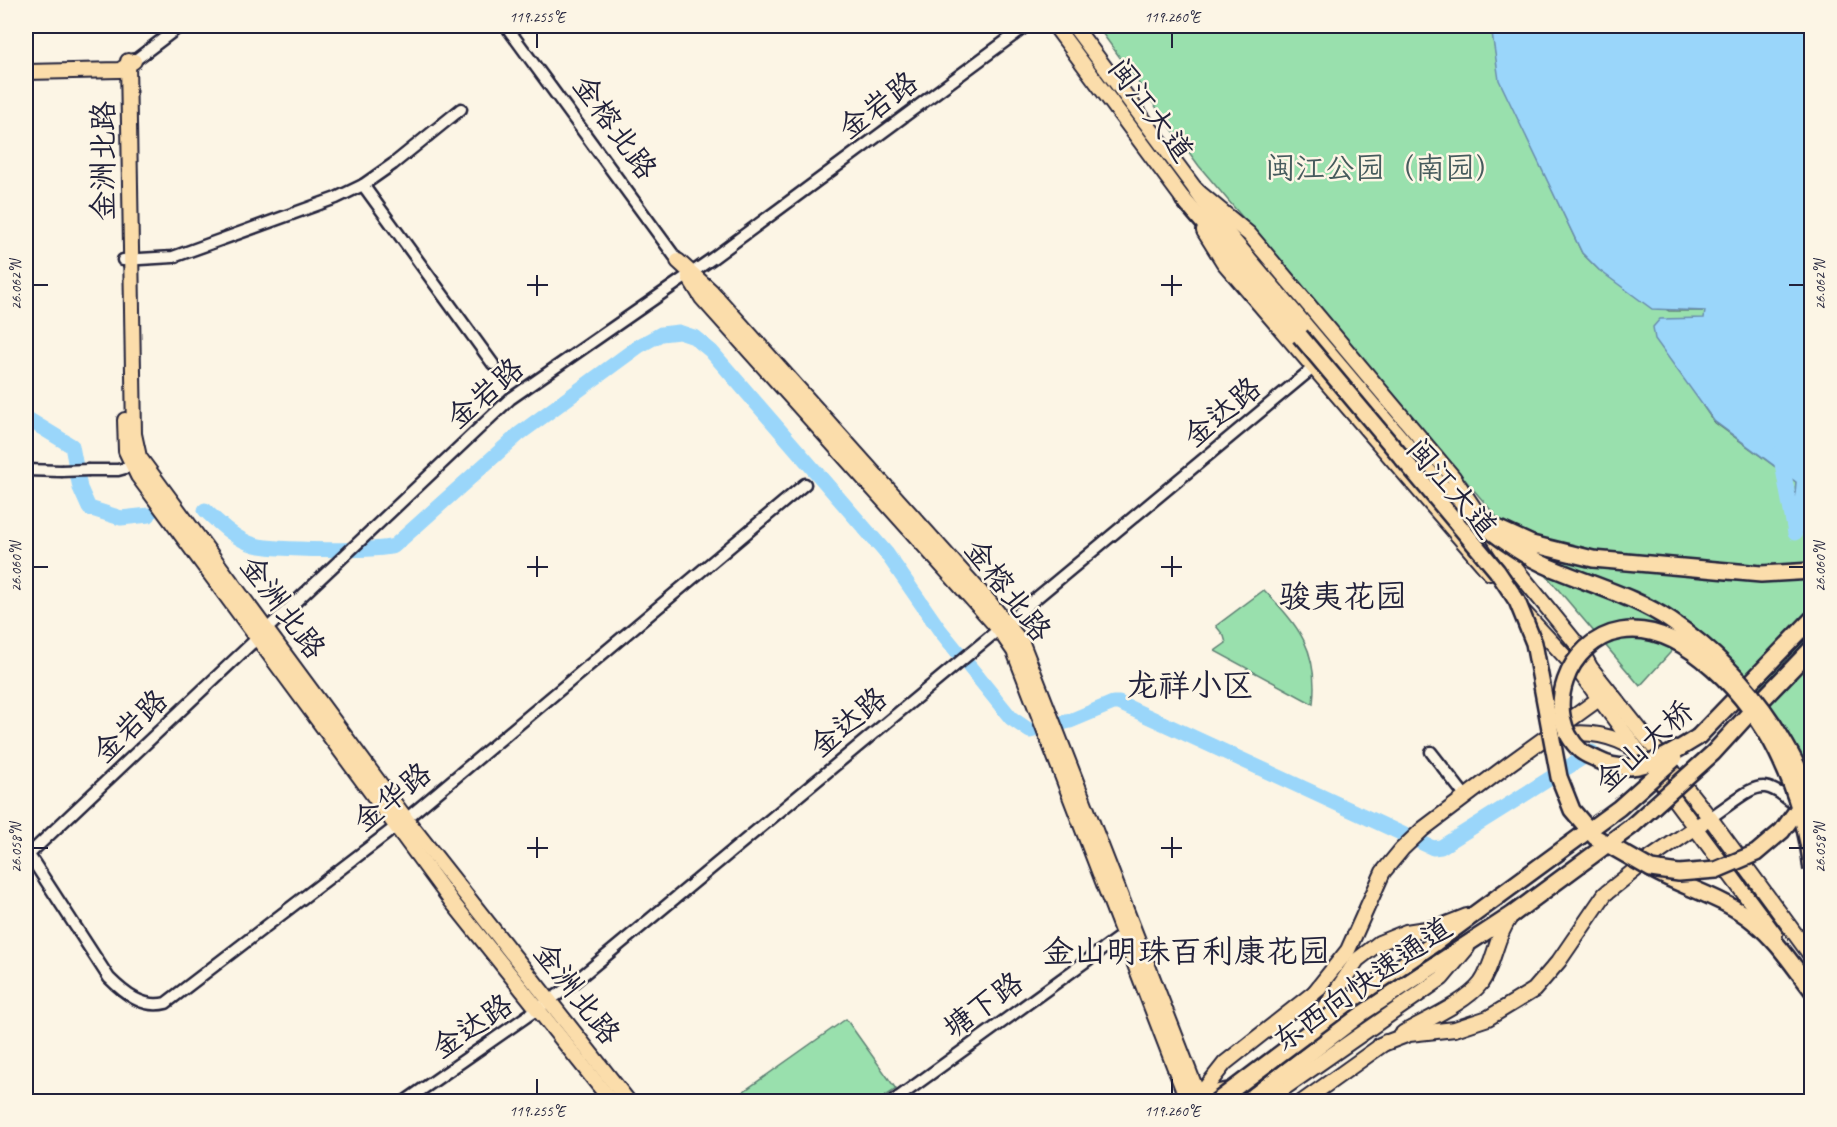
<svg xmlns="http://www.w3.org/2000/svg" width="1837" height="1127" font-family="Caveat,'LXGW WenKai TC',sans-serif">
  <rect width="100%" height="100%" fill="#fcf5e5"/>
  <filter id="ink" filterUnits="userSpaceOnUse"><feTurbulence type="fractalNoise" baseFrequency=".0167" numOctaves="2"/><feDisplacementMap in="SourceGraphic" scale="12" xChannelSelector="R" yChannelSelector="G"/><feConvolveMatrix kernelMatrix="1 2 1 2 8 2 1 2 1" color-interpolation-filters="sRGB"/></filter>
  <g filter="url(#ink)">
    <!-- green -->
    <g fill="#99e0ad" stroke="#5e8174" stroke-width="1.5">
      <polygon points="1097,26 1491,26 1500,80 1582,253 1599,270 1669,311 1705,311 1703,406 1714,422 1796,482 1792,529 1797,534 1811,531 1811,775 1771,721 1679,643 1640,686 1199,166"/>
      <path d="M1264,590C1299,626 1319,651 1313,704L1215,651L1226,643L1224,636L1216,626Z"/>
      <polygon points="846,1019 896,1089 878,1101 730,1101"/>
    </g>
    <!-- water -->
    <polygon fill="#9ad6fa" stroke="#6a8eae" stroke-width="1.5" points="1491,26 1811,26 1811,531 1797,534 1792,529 1796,482 1714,421 1655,339 1653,327 1660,319 1704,318 1705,311 1652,309 1599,270 1582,253 1499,80"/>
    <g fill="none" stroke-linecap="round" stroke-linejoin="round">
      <!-- river -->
      <g stroke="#9ad6fa" stroke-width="15">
        <polyline points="26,418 72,446 80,488 89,508 121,518 149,515"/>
        <polyline points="1780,453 1795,533"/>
        <path d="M205,510C219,523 236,540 255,545C274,550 375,552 394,546L519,434L639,346L661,334L679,332L694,337L711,351L887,554L939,629L1011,718L1030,731L1070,721L1113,703H1119L1433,848L1441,847L1592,752"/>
      </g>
      <!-- minor casing -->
      <g stroke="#22223b" stroke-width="15">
        <g id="minor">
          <polyline points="506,26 678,261"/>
          <polyline points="134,61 180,26"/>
          <polyline points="363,185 493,364"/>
          <polyline points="123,260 173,257 336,198 363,185 393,164 461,109"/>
          <polyline points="26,470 61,471"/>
          <polyline points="89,470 118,470 140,464"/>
          <polyline points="1431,752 1466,797"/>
          <path d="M1710,818C1766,779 1759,774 1812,819"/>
          <path d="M29,855L109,978C124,993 143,1009 166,1003L406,819L805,484"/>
          <polyline points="26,857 510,399 713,258 1026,26"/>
          <polyline points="404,1102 566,989 1313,368"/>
          <polyline points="892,1102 1129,930"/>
        </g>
      </g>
      <!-- major casing -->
      <g stroke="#22223b" stroke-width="18">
        <g id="major">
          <polyline points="1055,26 1189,207"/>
          <polyline points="1074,26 1196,190 1249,234 1453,477 1511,563 1580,648 1590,667 1710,818 1812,957"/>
          <polyline points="128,61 134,434 139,457 406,819 629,1102"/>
          <polyline points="26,72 120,70 134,61"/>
          <polyline points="1204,231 1224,263 1490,573"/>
          <polyline points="678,261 711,291 991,604 1022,643 1201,1102"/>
          <polyline points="689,277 702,298 998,628 1014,651 1188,1102"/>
          <polyline points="125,420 126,451 138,476 452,902 612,1102"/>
          <polyline points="1522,610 1581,674 1775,935"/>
          <path d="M1560,736C1586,729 1615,736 1636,750"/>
          <polyline points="1313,994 1348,950 1383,872 1402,849 1423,829 1509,764 1607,693"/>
          <polyline points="1313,1026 1357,960 1379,943 1406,932 1439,927 1467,916"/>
          <path d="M1403,1033C1424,1021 1467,1002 1481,983C1495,963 1495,938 1509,919"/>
          <polyline points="1380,1045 1409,1034 1455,1029 1488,1018 1534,990 1559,961 1605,894 1645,862 1702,823"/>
          <polyline points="1199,1096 1225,1063 1320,988"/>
          <polyline points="1192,1101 1199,1096 1233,1089"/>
          <polyline points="1264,1102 1442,978 1467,948"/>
          <polyline points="1302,1102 1386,1042"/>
        </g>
      </g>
      <!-- highway casing -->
      <g stroke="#22223b" stroke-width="20">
        <g id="highway">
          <polyline points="1196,190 1225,231 1440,485 1473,517"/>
          <polyline points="1183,199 1300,336"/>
          <polyline points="1764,698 1812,648"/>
          <polyline points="1698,737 1812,619"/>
          <path d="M1651,869C1684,888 1724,897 1754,922C1777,940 1794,967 1812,990"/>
          <polyline points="1435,943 1499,896"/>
          <polyline points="1246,1102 1362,1013 1513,914"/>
        </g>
      </g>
      <!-- minor -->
      <use href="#minor" stroke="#fcf5e5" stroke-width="10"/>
      <!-- major -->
      <use href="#major" stroke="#fbddab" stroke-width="14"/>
      <!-- highway -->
      <use href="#highway" stroke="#fbddab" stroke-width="15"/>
      <!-- minor-bridge casing -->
      <g stroke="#22223b" stroke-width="15" stroke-linecap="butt">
        <polyline id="minor-bridge" points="61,471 89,470"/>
      </g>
      <!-- highway-bridge casing -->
      <g stroke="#22223b" stroke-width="20" stroke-linecap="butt">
        <g id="highway-bridge">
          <polyline points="1300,336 1497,571 1517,601 1534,643 1559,777 1572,810 1595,837 1651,869 1679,873 1716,870 1756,853 1782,831 1812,790"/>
          <path d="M1473,517C1496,535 1519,553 1545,565C1587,584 1633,595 1671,621C1712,649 1746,683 1773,724C1788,748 1805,776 1810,803"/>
          <polyline points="1497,528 1532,544 1593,559 1761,574 1812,571"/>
          <path d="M1698,737C1667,756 1635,779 1598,760C1593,757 1586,755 1581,751C1540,714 1567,640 1621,631C1684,620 1752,701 1777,752C1795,789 1808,830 1812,870"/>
          <polyline points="1499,896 1619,808 1674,759"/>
          <polyline points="1513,914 1632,826 1713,753 1756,706"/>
          <polyline points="1216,1102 1353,999 1435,943"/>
        </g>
      </g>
      <!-- minor-bridge -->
      <use href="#minor-bridge" stroke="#fcf5e5" stroke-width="10"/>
      <!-- highway-bridge -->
      <use href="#highway-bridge" stroke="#fbddab" stroke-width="15"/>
    </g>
  </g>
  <!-- ticks -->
  <path fill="none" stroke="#22223b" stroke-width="2" d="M537,33V48M1172,33V48M537,275V296M1172,275V296M33,285H48M527,285H548M1161,285H1182M1789,285H1804M537,556V577M1172,556V577M33,567H48M527,567H548M1161,567H1182M1789,567H1804M537,837V858M1172,837V858M33,848H48M527,848H548M1161,848H1182M1789,848H1804M537,1079V1094M1172,1079V1094"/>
  <g text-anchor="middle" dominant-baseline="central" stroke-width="5" stroke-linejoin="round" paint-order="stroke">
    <!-- street labels -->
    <g font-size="30" fill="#22223b" stroke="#fcf5e5">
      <text transform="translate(878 105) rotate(-37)">金岩路</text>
      <text transform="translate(1151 110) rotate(53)">闽江大道</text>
      <text transform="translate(615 127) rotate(54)">金榕北路</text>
      <text transform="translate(103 161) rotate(-90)">金洲北路</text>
      <text transform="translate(485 393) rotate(-41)">金岩路</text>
      <text transform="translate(1222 412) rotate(-40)">金达路</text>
      <text transform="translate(1452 488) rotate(49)">闽江大道</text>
      <text transform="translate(1008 590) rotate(52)">金榕北路</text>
      <text transform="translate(283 607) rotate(53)">金洲北路</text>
      <text transform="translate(848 722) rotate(-40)">金达路</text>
      <text transform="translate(130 726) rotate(-44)">金岩路</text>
      <text transform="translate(1644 746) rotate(-42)">金山大桥</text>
      <text transform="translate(392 797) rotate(-39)">金华路</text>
      <text transform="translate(1362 984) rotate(-35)">东西向快速通道</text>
      <text transform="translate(577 993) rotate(52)">金洲北路</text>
      <text transform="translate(983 1005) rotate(-36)">塘下路</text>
      <text transform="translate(472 1026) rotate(-34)">金达路</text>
    </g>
    <!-- park labels -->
    <g font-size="30" fill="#465b5d" stroke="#fcf5e5">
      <text x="1385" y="168">闽江公园（南园）</text>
    </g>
    <!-- neighbourhood labels -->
    <g font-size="32" fill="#22223b" stroke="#fcf5e5">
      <text x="1343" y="596">骏夷花园</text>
      <text x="1190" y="685">龙祥小区</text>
      <text x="1186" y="951">金山明珠百利康花园</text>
    </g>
  </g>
  <!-- margin -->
  <rect width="1837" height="1127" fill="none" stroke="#fcf5e5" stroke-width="66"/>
  <rect x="33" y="33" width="1771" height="1061" fill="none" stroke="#22223b" stroke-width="2"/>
  <g font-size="15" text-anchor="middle" fill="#22223b">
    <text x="537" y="22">119.255°E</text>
    <text x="1172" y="22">119.260°E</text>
    <text transform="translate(16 285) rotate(-90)" y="5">26.062°N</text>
    <text transform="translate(1820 285) rotate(-90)" y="5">26.062°N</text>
    <text transform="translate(16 567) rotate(-90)" y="5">26.060°N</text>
    <text transform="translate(1820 567) rotate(-90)" y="5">26.060°N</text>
    <text transform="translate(16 848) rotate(-90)" y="5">26.058°N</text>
    <text transform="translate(1820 848) rotate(-90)" y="5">26.058°N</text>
    <text x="537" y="1116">119.255°E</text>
    <text x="1172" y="1116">119.260°E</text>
  </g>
</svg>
